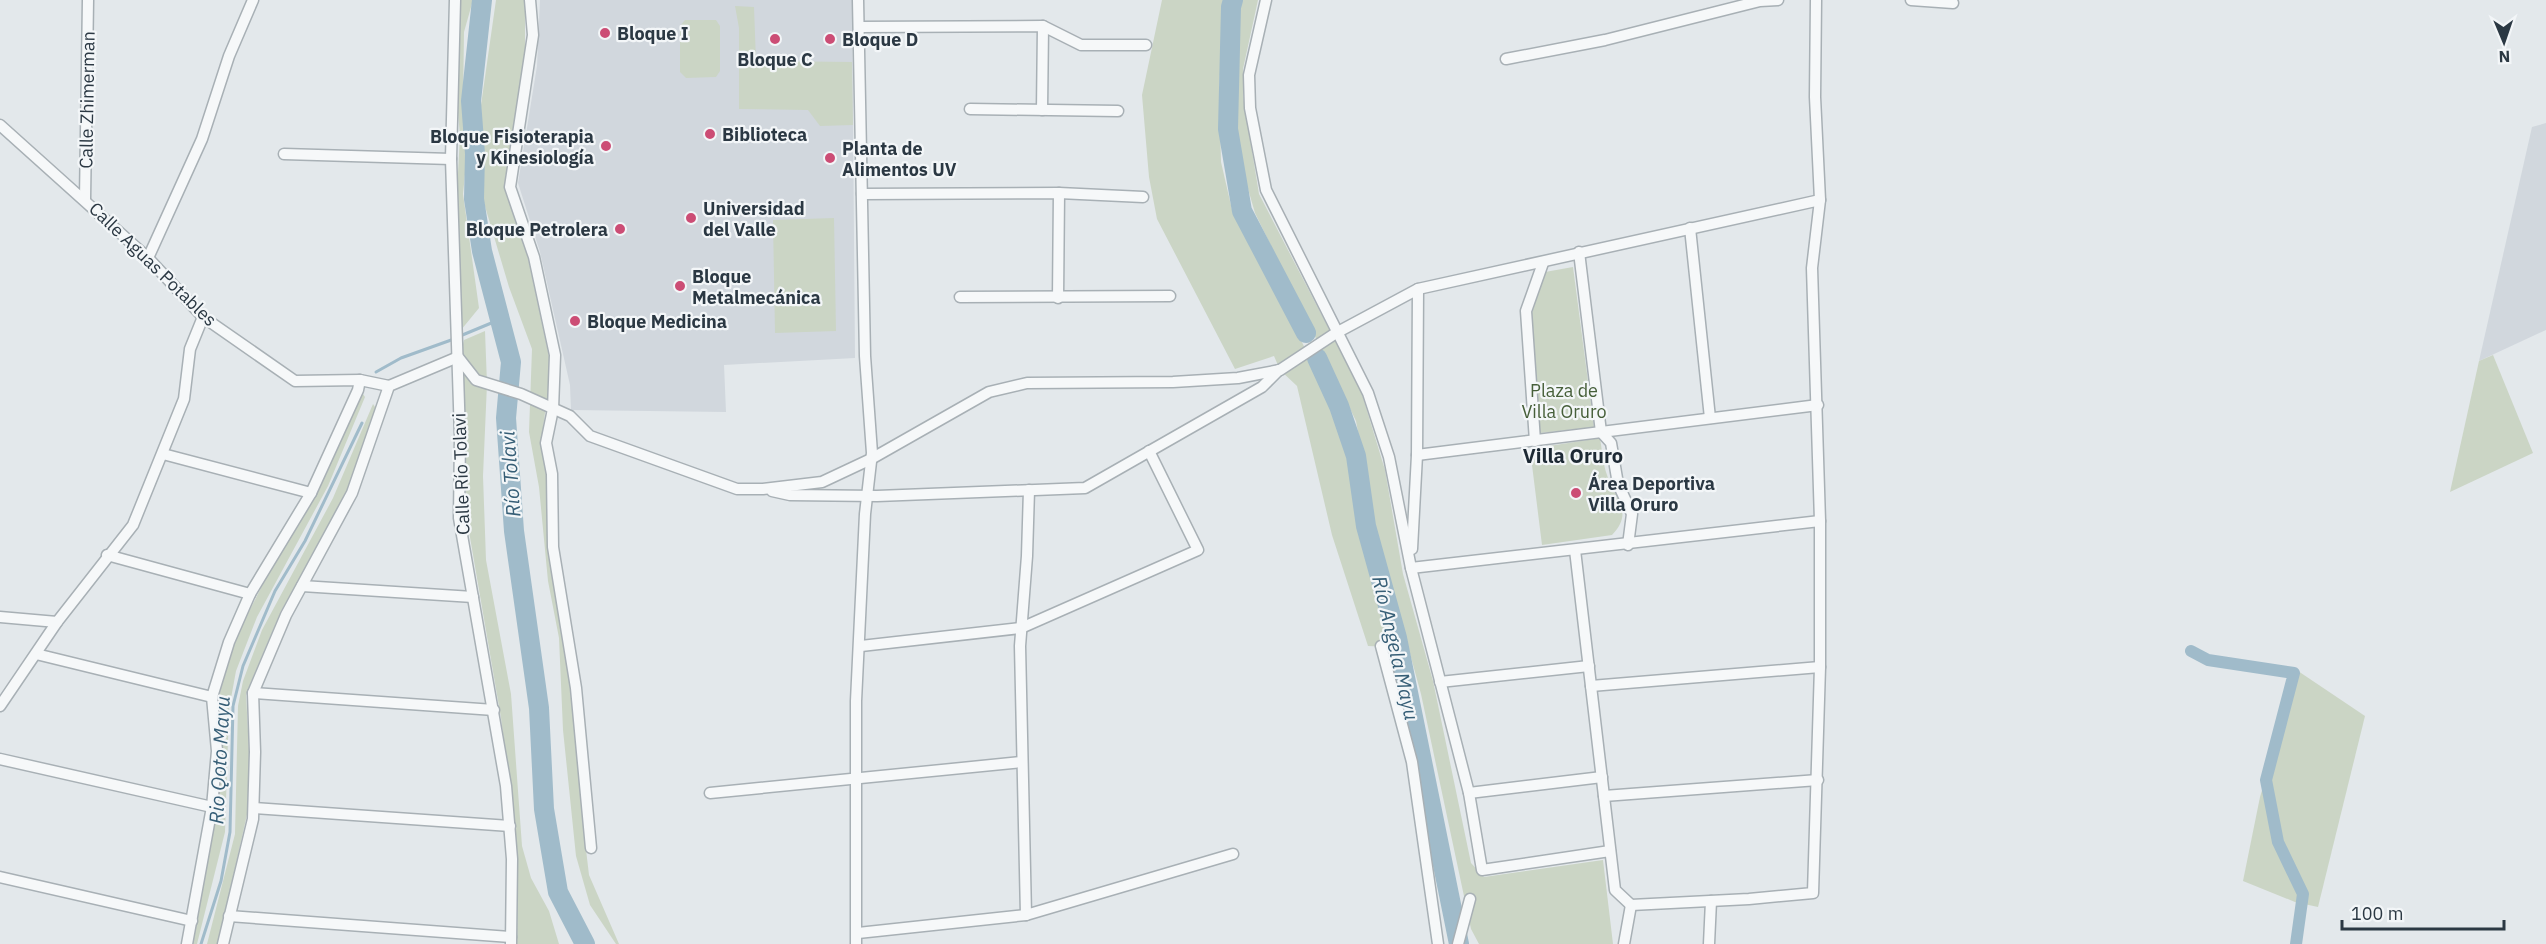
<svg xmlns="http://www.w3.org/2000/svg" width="2546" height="944" font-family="'IBM Plex Sans',sans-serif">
  <rect width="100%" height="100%" fill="#e3e8eb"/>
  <!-- built -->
  <g fill="#d1d7dd">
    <polygon points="540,0 852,0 855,358 724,365 726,412 571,410 570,385 540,252 518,183 537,66"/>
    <polygon points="2546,123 2546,330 2479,361 2532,127"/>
  </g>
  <!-- green -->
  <g fill="#cbd5c5">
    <polygon points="459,0 473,0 464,32 463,103 468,144 463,194 479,308 461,330 456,209 460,136 457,101"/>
    <polygon points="496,0 525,0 525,65 505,179 529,262 551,366 541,444 547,474 548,527 557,606 566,642 579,749 583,824 589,875 619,944 616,944 590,905 576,856 563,730 559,638 548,581 539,487 529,432 532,349 509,287 484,203 481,105"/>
    <polygon points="1162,0 1226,0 1219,86 1221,162 1233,214 1293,323 1332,406 1346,452 1360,534 1389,613 1390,647 1368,646 1332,535 1297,386 1280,370 1274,356 1235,369 1157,219 1149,177 1142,95"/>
    <polygon points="1241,0 1258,0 1243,69 1243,96 1259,194 1361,391 1385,470 1403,574 1433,681 1471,863 1484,877 1603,860 1613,944 1479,944 1471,929 1421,694 1376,529 1356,421 1255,213 1244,175 1236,128 1237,10"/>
    <polygon points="735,6 754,7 756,61 852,62 853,125 820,126 808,110 739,109 739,28"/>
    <polygon points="685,20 716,20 720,26 720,71 716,77 686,78 680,72 680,26"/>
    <polygon points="834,218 836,331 775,333 773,220"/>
    <polygon points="1573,267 1594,427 1540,433 1532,313 1545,272"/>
    <polygon points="485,331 487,384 483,476 486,560 511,694 522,846 531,878 549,911 559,944 517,944 518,875 515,828 501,718 466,514 466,449 459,360 464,340"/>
    <polygon points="2493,355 2533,453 2450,492 2479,361"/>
    <polygon points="361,391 365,397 328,486 257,617 236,671 229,709 225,832 197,944 191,944 220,757 220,692 234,641"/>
    <polygon points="373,404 377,410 349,492 281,611 246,694 250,769 248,810 218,944 207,944 235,834 238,706 243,681 262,630 333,498"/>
    <path d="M1600,438C1602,450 1603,464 1607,475C1614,498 1635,511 1612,535L1542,545L1530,449Z"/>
    <polygon points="2298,671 2365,716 2318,907 2295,902 2243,881 2260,797"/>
  </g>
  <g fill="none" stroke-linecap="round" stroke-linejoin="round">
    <!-- stream -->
    <g stroke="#a0bbca" stroke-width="3">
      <polyline points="460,336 501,319"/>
      <polyline points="376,372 401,358 454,339"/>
      <polyline points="201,944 221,881 230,832 233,706 243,666 275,591 305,541 362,423"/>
    </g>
    <!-- canal -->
    <polyline stroke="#a0bbca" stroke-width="12" points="2191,651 2208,660 2294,673 2266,780 2278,842 2303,894 2296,944"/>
    <!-- river -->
    <g stroke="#a0bbca" stroke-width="20">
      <polyline points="482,0 471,101 475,154 474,199 482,251 511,362 506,418 514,531 539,708 544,809 558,892 585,944"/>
      <polyline points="1233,0 1231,7 1228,129 1242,211 1306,333"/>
      <polyline points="1317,358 1339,406 1356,456 1366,526 1397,638 1459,944"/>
    </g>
    <!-- minor casing -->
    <g stroke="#a8b0b5" stroke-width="13">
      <g id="minor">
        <polyline points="455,0 451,159 460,436 459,518 506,786 512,859 511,944"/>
        <polyline points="530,0 533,35 510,187 534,257 555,355 553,409 546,443 552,474 553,547 576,688 591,848"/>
        <polyline points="1266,0 1249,75 1250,108 1266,190 1368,393 1389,457 1411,568 1469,793 1482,870 1610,851"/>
        <polyline points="1911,0 1953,3"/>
        <polyline points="859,27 1043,26 1081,45 1146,45"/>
        <polyline points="1506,59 1605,40 1760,1 1778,0"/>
        <polyline points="970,109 1118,111"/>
        <polyline points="1042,110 1043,26"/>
        <polyline points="0,125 148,258 203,317 295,381 360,380 389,386"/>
        <polyline points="284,154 451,159"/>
        <polyline points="862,194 1059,193 1143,197"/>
        <polyline points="85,199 88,0"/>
        <polyline points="1690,228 1710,418"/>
        <polyline points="1579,252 1601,432 1611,443 1618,484 1632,514 1628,545"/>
        <polyline points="148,258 202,139 229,56 253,0"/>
        <polyline points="960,297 1170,296"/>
        <polyline points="1058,298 1059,193"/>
        <polyline points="1535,441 1526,311 1543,263"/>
        <polyline points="163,454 311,493"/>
        <polyline points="1417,455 1818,405"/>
        <polyline points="772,491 790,495 877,496 1085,488 1262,387 1279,370"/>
        <polyline points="1412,549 1417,455 1418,289"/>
        <polyline points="1575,550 1615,890 1631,905 1749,899 1813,893 1820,667 1820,521 1812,268 1820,200 1815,97 1816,0"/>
        <polyline points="107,555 250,594"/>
        <polyline points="1411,568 1820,521"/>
        <polyline points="302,586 473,597"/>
        <polyline points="0,617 57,622"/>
        <polyline points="861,646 1021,628 1198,550 1149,451"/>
        <polyline points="1381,646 1412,762 1438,944"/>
        <polyline points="36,654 212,697"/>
        <polyline points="1440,682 1589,666"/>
        <polyline points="1591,686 1820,667"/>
        <polyline points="253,693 494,710"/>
        <polyline points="0,706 57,622 133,525 184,399 190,349 203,317"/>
        <polyline points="0,759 212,807"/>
        <polyline points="710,793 1022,762"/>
        <polyline points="1469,793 1602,777"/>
        <polyline points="1604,796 1818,780"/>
        <polyline points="254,808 510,826"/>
        <polyline points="0,877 192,921"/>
        <polyline points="1026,915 1020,646 1027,556 1029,490"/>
        <polyline points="229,916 511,937"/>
        <polyline points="858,933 1026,915 1233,854"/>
        <polyline points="187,944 212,807 217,751 212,697 229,642 250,594 311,493 358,390 360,380"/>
        <polyline points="223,944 253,819 255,752 253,693 286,615 352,493 389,386 458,357 476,380 521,394 570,416 590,436 737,489 763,489 822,482 871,459 989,392 1027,383 1173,382 1238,378 1280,370 1336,333 1418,289 1820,200"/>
        <polyline points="856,944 856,701 865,514 872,453 865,356 858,0"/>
        <polyline points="1458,944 1470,899"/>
        <polyline points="1624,944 1631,905"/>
        <polyline points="1709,944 1711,901"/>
      </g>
    </g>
    <!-- minor -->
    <use href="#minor" stroke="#f6f8f9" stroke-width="10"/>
  </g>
  <!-- markers -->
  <g fill="#cc4d75" stroke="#f3f6f8" stroke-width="2">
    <circle cx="605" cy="33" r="6"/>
    <circle cx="775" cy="39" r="6"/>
    <circle cx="830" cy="39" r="6"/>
    <circle cx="710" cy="134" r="6"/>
    <circle cx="606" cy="146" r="6"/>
    <circle cx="830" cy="158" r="6"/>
    <circle cx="691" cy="218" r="6"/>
    <circle cx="620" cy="229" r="6"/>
    <circle cx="680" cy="286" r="6"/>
    <circle cx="575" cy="321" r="6"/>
    <circle cx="1576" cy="493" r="6"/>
  </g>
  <g text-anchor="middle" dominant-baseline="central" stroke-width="4.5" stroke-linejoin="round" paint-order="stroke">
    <!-- poi labels -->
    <g font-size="18" font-weight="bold" fill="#2b3843" stroke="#f3f6f8" text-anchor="start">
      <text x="617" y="33">Bloque I</text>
      <text x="842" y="39">Bloque D</text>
      <text x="775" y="59" text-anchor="middle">Bloque C</text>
      <text x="722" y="134">Biblioteca</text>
      <text x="594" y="136" text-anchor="end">Bloque Fisioterapia<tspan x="594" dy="21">y Kinesiología</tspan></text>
      <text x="842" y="148">Planta de<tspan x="842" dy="21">Alimentos UV</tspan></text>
      <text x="703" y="208">Universidad<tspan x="703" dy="21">del Valle</tspan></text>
      <text x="608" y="229" text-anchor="end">Bloque Petrolera</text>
      <text x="692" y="276">Bloque<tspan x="692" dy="21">Metalmecánica</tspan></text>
      <text x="587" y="321">Bloque Medicina</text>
      <text x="1588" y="483">Área Deportiva<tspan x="1588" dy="21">Villa Oruro</tspan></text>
    </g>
    <!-- street labels -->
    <g font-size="18" fill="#2b3843" stroke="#f3f6f8">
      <text transform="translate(87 100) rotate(-89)">Calle Zhimerman</text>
      <text transform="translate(153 264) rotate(44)">Calle Aguas Potables</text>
      <text transform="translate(461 474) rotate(-92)">Calle Río Tolavi</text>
    </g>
    <!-- park labels -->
    <g font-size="18" fill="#465f39" stroke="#f3f6f8">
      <text x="1564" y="390">Plaza de<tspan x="1564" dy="21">Villa Oruro</tspan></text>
    </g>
    <!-- neighbourhood labels -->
    <g font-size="20" font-weight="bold" fill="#1d2934" stroke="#f3f6f8">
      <text x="1573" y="455">Villa Oruro</text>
    </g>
    <!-- water labels -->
    <g font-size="20" font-style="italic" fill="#365e76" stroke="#f3f6f8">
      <text transform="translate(510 474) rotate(-94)">Río Tolavi</text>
      <text transform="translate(1396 648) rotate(77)">Río Angela Mayu</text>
      <text transform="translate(219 760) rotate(-87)">Rio Qoto Mayu</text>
    </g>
  </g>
  <!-- north arrow -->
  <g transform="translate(2504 42) rotate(178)" stroke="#f3f6f8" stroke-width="4.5" paint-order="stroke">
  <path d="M0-4.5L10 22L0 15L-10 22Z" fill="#2b3843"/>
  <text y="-9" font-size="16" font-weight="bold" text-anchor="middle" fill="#2b3843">N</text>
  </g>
  <!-- scale -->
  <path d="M2342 920v9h162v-9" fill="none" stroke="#2b3843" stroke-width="3"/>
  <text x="2351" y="920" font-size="18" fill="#2b3843" stroke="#f3f6f8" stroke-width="4.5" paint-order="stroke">100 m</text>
</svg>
